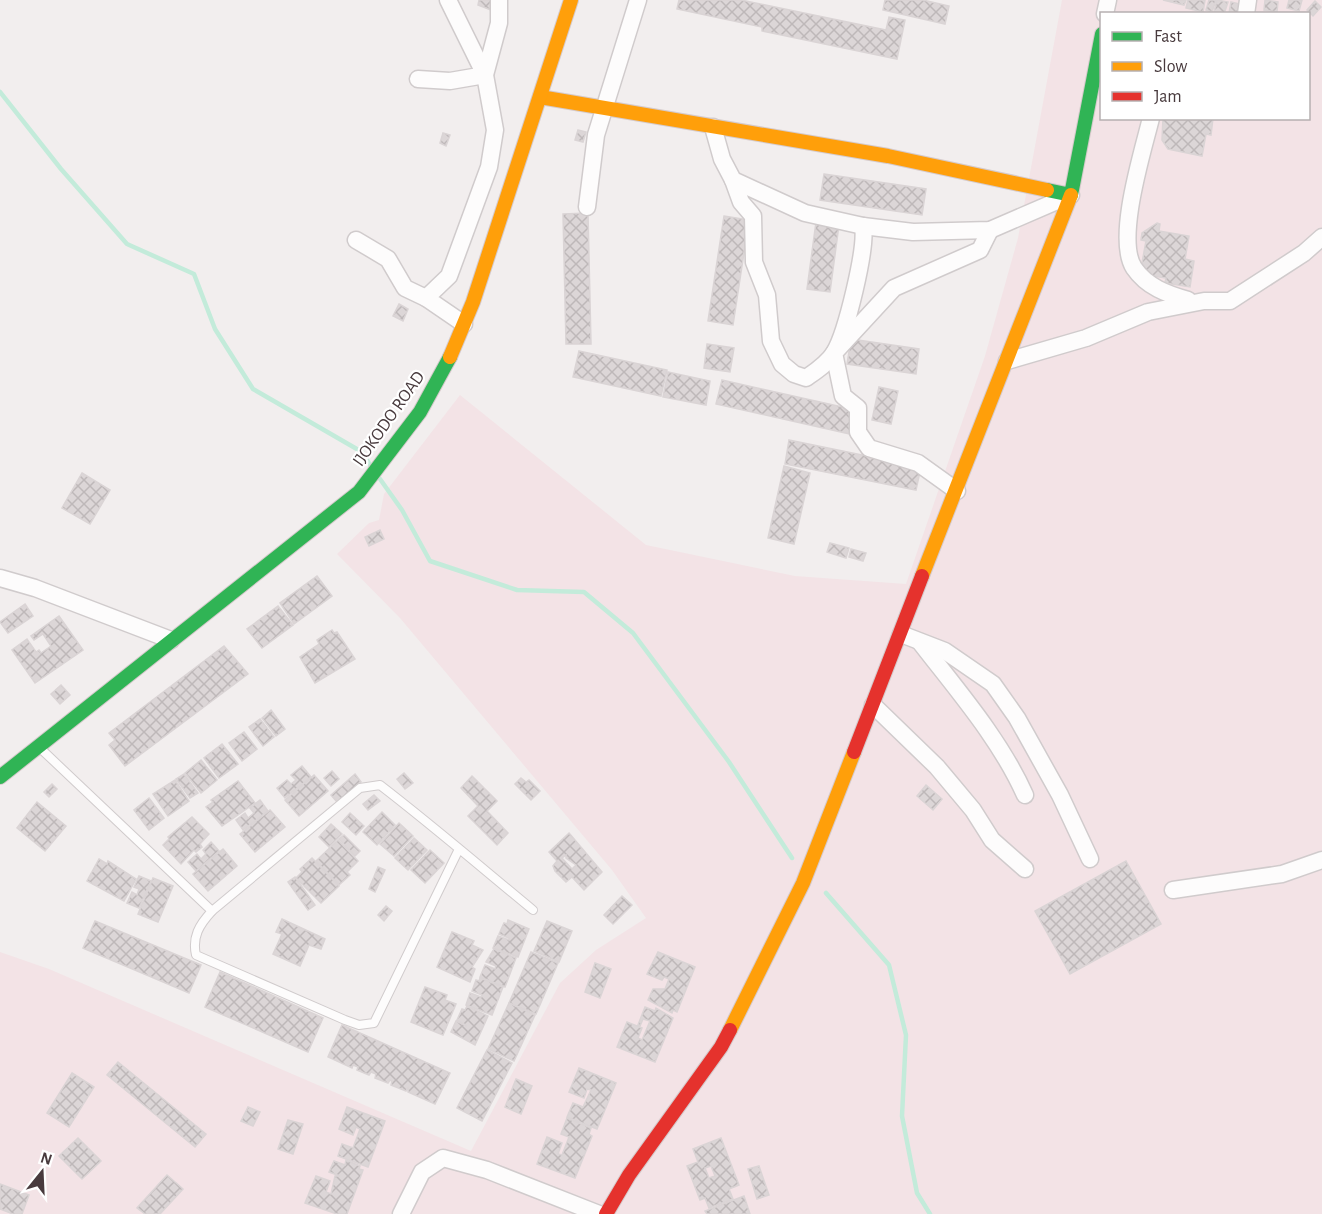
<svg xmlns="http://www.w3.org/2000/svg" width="1322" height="1214" font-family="'Alegreya Sans',sans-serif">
  <defs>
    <pattern id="building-cross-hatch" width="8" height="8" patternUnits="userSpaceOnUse" patternTransform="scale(1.5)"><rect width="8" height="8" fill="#dcd6d7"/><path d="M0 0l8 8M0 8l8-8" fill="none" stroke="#beb8b9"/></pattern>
  </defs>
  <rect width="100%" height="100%" fill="#f2eeee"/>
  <!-- commercial -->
  <path fill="#f3e3e6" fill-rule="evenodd" d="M1062,0H1322V1214H0V952L49,969L471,1151L560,983L596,950L646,918L612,870L400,618L337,554L369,523L379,520L384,494L460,395L646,545L795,576L906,584L985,356L1018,238ZM1102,14H1308V118H1102Z"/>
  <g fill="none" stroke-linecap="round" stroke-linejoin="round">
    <!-- stream -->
    <g stroke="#c3ebda" stroke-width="4.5">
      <polyline points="0,92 61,169 127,244 194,274 215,329 253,389 362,452 370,465"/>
      <polyline points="380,479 402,510 430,561 517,590 584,592 633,633 729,762 792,858"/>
      <polyline points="826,893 889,965 906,1035 902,1116 917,1193 930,1214"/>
    </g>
  </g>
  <!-- building -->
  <g fill="url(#building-cross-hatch)" stroke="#dad4d5" stroke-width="1.5" fill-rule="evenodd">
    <polygon points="479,0 495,0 491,10 478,5"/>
    <polygon points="679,0 741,0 886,30 889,17 905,20 897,59 762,31 762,27 677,9"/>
    <polygon points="885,0 923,0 949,6 945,24 883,10"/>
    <polygon points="1163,0 1186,0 1184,5"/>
    <polygon points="1188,0 1205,0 1203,12 1186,8"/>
    <polygon points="1209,0 1216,0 1212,12 1206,10"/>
    <polygon points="1217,0 1228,2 1224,14 1214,12"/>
    <polygon points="1265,0 1278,2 1277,12 1264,10"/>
    <polygon points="1289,0 1302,0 1299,11 1287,8"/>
    <polygon points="1315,1 1321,7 1313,16 1307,10"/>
    <polygon points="1231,2 1244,5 1242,14 1229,13"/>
    <polygon points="1163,118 1213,118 1211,135 1206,134 1202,156 1168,149 1162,140"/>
    <polygon points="578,130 586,132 583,142 575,140"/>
    <polygon points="443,133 450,135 446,146 440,143"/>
    <polygon points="824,174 926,189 922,215 820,200"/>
    <polygon points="588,213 591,344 566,344 563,214"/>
    <polygon points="724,216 749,220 733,325 708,321"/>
    <polygon points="816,222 839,225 830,292 807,289"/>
    <polygon points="1157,223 1160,224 1159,231 1189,236 1185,259 1194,261 1190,287 1165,283 1166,278 1140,274 1146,241 1141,240 1142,233"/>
    <polygon points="399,304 408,309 403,321 393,316"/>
    <polygon points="851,339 919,349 916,374 847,364"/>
    <polygon points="707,344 734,348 730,372 704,368"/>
    <polygon points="579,351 667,370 661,396 573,377"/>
    <polygon points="668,372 710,381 706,405 663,397"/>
    <polygon points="722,380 856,410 850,434 716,404"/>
    <polygon points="879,387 898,391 891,424 872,420"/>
    <polygon points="789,440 921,467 916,490 785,464"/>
    <polygon points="784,466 810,473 794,544 768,538"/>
    <polygon points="82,473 110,490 90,524 62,508"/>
    <polygon points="380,530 384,539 369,546 365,537"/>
    <polygon points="830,543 849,548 846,558 827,552"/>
    <polygon points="851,549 866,553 863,561 849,557"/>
    <polygon points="317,576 332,596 294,624 280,603"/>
    <polygon points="25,604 33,616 8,633 0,622"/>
    <polygon points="278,606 293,625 262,648 247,629"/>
    <polygon points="59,616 83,650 35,683 12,650 27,639 36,652 39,650 41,653 51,646 43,634 34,640 31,636"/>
    <polygon points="332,630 334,633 337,632 355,659 315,683 300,657 319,644 317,640"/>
    <polygon points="224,646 248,674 125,766 109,745 115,740 109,733"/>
    <polygon points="61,685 70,695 60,704 51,694"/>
    <polygon points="271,710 285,729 276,736 262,718"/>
    <polygon points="260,719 274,737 263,746 249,727"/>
    <polygon points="244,732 257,749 242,761 229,743"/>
    <polygon points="222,744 238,764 219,778 204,758"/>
    <polygon points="201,760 217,780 201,793 185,773"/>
    <polygon points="302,766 311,777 285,798 277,788 287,780 291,784 296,780 291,775"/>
    <polygon points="332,771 339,779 331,786 324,778"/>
    <polygon points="404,773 413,783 405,789 397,779"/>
    <polygon points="184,774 198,793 190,798 176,779"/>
    <polygon points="355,774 361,782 337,802 331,795"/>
    <polygon points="314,775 328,791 299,816 285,800"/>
    <polygon points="472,776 497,801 487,811 508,833 497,845 468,816 478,806 461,788"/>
    <polygon points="521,778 526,782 529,780 540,791 531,800 515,784"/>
    <polygon points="175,780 189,801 168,816 153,794"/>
    <polygon points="238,781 255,803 222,826 206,807 213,802 211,800"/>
    <polygon points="52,784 57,789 49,797 44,792"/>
    <polygon points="926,785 942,799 933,810 917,796"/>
    <polygon points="374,795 380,801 368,810 363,804"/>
    <polygon points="149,798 164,818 149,830 134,810"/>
    <polygon points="260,800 268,811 243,830 236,820 245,813 248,818 254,813 250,808"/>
    <polygon points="37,802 66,826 45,851 17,828"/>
    <polygon points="270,810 285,827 255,852 240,834"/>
    <polygon points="382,812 395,825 377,845 363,832"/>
    <polygon points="350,813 364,826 356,835 342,822"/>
    <polygon points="192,817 209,834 200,844 202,847 196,852 194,850 181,864 163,845 169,839 168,837"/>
    <polygon points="399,823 413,836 394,856 380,844"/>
    <polygon points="331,824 342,834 329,847 319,837"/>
    <path d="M569,833L602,872L584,890L572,877L566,882L555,871L553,866L557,861L549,852ZM566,855V858L576,865L572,869L562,858Z"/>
    <polygon points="344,835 360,851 355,856 339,839"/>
    <polygon points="414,838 427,850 408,870 395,858"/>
    <polygon points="338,840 358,861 347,872 350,875 339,885 316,861"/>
    <polygon points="211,842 219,851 196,871 188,862 197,854 201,859 206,854 203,850"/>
    <polygon points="223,849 237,866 208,891 193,874"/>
    <polygon points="430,850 444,863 425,883 411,870"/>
    <polygon points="312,858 339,886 321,903 296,878 302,872 300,869"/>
    <polygon points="99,859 107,864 108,861 136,879 124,901 87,881"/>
    <polygon points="1126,861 1161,924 1070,974 1035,911"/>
    <polygon points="378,867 385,870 375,892 369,889"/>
    <polygon points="139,876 151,881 139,908 127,903 132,892 137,895 139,889 134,887"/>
    <polygon points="295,877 315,905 308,910 288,882"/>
    <polygon points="153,878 173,886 158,922 138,914"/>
    <polygon points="622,896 632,905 613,924 604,915"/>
    <polygon points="386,906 392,911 384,921 378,915"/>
    <polygon points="282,919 325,939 321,949 309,945 300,966 273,954 282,934 276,932"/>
    <polygon points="508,920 529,929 518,957 493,948 498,936 509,940 509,938 499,934 504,923 507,924"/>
    <polygon points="95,921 201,965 189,993 83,948"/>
    <polygon points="547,921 572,931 559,962 534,951"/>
    <polygon points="452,932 474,941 472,945 483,950 472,967 475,969 470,982 437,967"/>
    <polygon points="494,949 516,958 505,987 480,977 485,965 495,969 496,966 486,962"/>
    <polygon points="531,952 558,963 536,1014 509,1003"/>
    <polygon points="658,952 695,967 677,1012 673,1010 672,1013 648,1000 653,989 665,989 669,979 664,977 662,980 647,974"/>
    <polygon points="595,963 611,969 600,998 585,992"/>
    <polygon points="220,972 323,1018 308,1052 205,1007"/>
    <polygon points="480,978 503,987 492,1015 466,1005 470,993 481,997 482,995 472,991 476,980 479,981"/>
    <polygon points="425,987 447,995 445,1000 456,1004 443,1035 411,1022"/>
    <polygon points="509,1003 535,1015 514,1061 488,1049"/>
    <polygon points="467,1006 488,1016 475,1045 451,1032 456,1021 467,1026 457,1020 462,1009 465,1010"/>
    <polygon points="645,1007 655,1011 656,1008 673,1018 655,1062 617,1047 627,1022 642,1028 638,1038 642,1040 650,1021 643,1019 640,1026 638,1025"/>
    <polygon points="342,1025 450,1073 435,1104 408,1092 408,1087 406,1091 391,1085 392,1081 390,1080 388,1083 375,1078 376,1074 371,1072 369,1075 357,1070 358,1067 353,1065 352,1068 328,1057"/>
    <polygon points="487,1050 512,1063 482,1121 457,1108"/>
    <polygon points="118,1062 206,1134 195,1147 107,1075"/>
    <polygon points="579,1068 616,1083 597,1129 567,1117 573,1103 583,1107 591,1090 587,1089 584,1098 569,1092"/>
    <polygon points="72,1073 94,1087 69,1127 47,1113"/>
    <polygon points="516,1079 532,1086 521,1114 505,1107"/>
    <polygon points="248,1107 260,1112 253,1126 241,1121"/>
    <polygon points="347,1107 385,1121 368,1167 338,1156 342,1144 353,1148 360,1129 356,1127 353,1135 339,1129"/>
    <polygon points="567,1118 591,1128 589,1134 592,1136 575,1178 537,1164 547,1137 562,1143 558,1154 562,1155 569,1137 561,1134"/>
    <polygon points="288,1120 303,1124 293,1154 278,1149"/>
    <polygon points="78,1138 101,1161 82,1179 59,1156"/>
    <path d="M721,1138L739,1185L729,1189L733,1199L709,1208L705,1198L700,1200L687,1166L698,1162L693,1149ZM711,1166L715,1176L709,1178L705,1168Z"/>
    <polygon points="346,1160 360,1166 359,1169 363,1170 347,1214 337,1214 305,1203 316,1176 330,1181 326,1192 331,1194 335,1176 340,1176 329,1172 334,1161 345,1165"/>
    <polygon points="759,1166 769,1195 757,1199 748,1169"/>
    <polygon points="167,1175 183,1189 160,1214 145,1214 137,1208"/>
    <polygon points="0,1184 29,1195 22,1214 13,1214 0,1209"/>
    <polygon points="744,1196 750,1214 707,1214 705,1211"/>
  </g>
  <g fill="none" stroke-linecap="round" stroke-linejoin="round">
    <!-- lane casing -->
    <g stroke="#d0cbcc" stroke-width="10">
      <g id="lane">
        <polyline points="40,748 212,911"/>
        <path d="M459,849L374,1023L359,1025L345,1020L196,955C192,937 199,925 212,911L360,788L380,785C432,825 482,868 533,910"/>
      </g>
    </g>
    <!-- street casing -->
    <g stroke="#d0cbcc" stroke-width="19">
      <g id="street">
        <polyline points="1105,14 1108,0"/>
        <polyline points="1246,14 1248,0"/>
        <polyline points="418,79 450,81 485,75 448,0"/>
        <path d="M1151,118C1143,151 1115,239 1134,268C1147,287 1167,294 1188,300"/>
        <polyline points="713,127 722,159 733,180 805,213 863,226 913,232 990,230 1071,195"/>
        <path d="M733,180L741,202L753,216L754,262L767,295L771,341L782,364L794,374L806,378C816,371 827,364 834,353C846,334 867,248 863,226"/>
        <polyline points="587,207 596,135 638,0"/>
        <polyline points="356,240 388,259 405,288 426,298"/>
        <polyline points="464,324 426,298 449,276 489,167 495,130 485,75 499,23 499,0"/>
        <polyline points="1007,361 1086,338 1148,312 1204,301 1230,301 1304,253 1322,237"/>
        <polyline points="957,491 918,463 869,448 858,432 858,408 843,396 834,353 894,288 980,250 990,230"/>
        <polyline points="0,578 35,588 171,640"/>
        <polyline points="901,634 945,651 993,684 1017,718 1060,795 1090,859"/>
        <path d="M920,642C957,690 1000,739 1025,795"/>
        <polyline points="873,705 937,767 973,810 992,840 1025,869"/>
        <polyline points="1173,890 1282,874 1322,860"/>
        <polyline points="401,1214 422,1172 443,1158 487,1170 599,1214"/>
      </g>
    </g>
    <!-- fast casing -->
    <g stroke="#d5cacb" stroke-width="16">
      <g id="fast">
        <polyline points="1047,190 1071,195 1102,34"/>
        <polyline points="0,777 359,492 420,412 450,357"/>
      </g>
    </g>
    <!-- slow casing -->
    <g stroke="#d5cacb" stroke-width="16">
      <g id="slow">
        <polyline points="540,97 888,156 1047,190"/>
        <polyline points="450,357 473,302 571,0"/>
        <polyline points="922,576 1071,195"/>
        <polyline points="730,1030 803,883 854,752"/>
      </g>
    </g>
    <!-- jam casing -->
    <g stroke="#d5cacb" stroke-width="16">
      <g id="jam">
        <polyline points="854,752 922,576"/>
        <polyline points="606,1214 629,1175 721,1047 730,1030"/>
      </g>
    </g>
    <!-- lane -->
    <use href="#lane" stroke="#fdfcfc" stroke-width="8"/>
    <!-- street -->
    <use href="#street" stroke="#fdfcfc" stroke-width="16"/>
    <!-- fast -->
    <use href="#fast" stroke="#30b455" stroke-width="14"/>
    <!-- slow -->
    <use href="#slow" stroke="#ff9f0a" stroke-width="14"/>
    <!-- jam -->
    <use href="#jam" stroke="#e5322d" stroke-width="14"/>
  </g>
  <g text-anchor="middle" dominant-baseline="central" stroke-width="4.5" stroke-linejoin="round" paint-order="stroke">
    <!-- street labels -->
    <g font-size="18" fill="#483a3d" stroke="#fff">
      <text transform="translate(389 419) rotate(-55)">IJOKODO ROAD</text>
    </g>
  </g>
  <!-- legend -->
  <rect x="1100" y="12" width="210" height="108" fill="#ffffff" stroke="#b6b0b1" stroke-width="1.5"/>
  <rect x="1112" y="32" width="30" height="9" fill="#30b455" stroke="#b6b0b1" stroke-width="1.5"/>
  <text x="1154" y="42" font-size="18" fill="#483a3d">Fast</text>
  <rect x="1112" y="62" width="30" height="9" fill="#ff9f0a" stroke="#b6b0b1" stroke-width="1.5"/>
  <text x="1154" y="72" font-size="18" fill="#483a3d">Slow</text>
  <rect x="1112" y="92" width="30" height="9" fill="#e5322d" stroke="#b6b0b1" stroke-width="1.5"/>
  <text x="1154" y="102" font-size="18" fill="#483a3d">Jam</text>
  <!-- north arrow -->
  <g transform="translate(42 1172) rotate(18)" stroke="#ffffff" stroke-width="4.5" paint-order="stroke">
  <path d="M0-4.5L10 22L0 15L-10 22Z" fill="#483a3d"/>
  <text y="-9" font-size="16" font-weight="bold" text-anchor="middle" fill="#483a3d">N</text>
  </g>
</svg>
